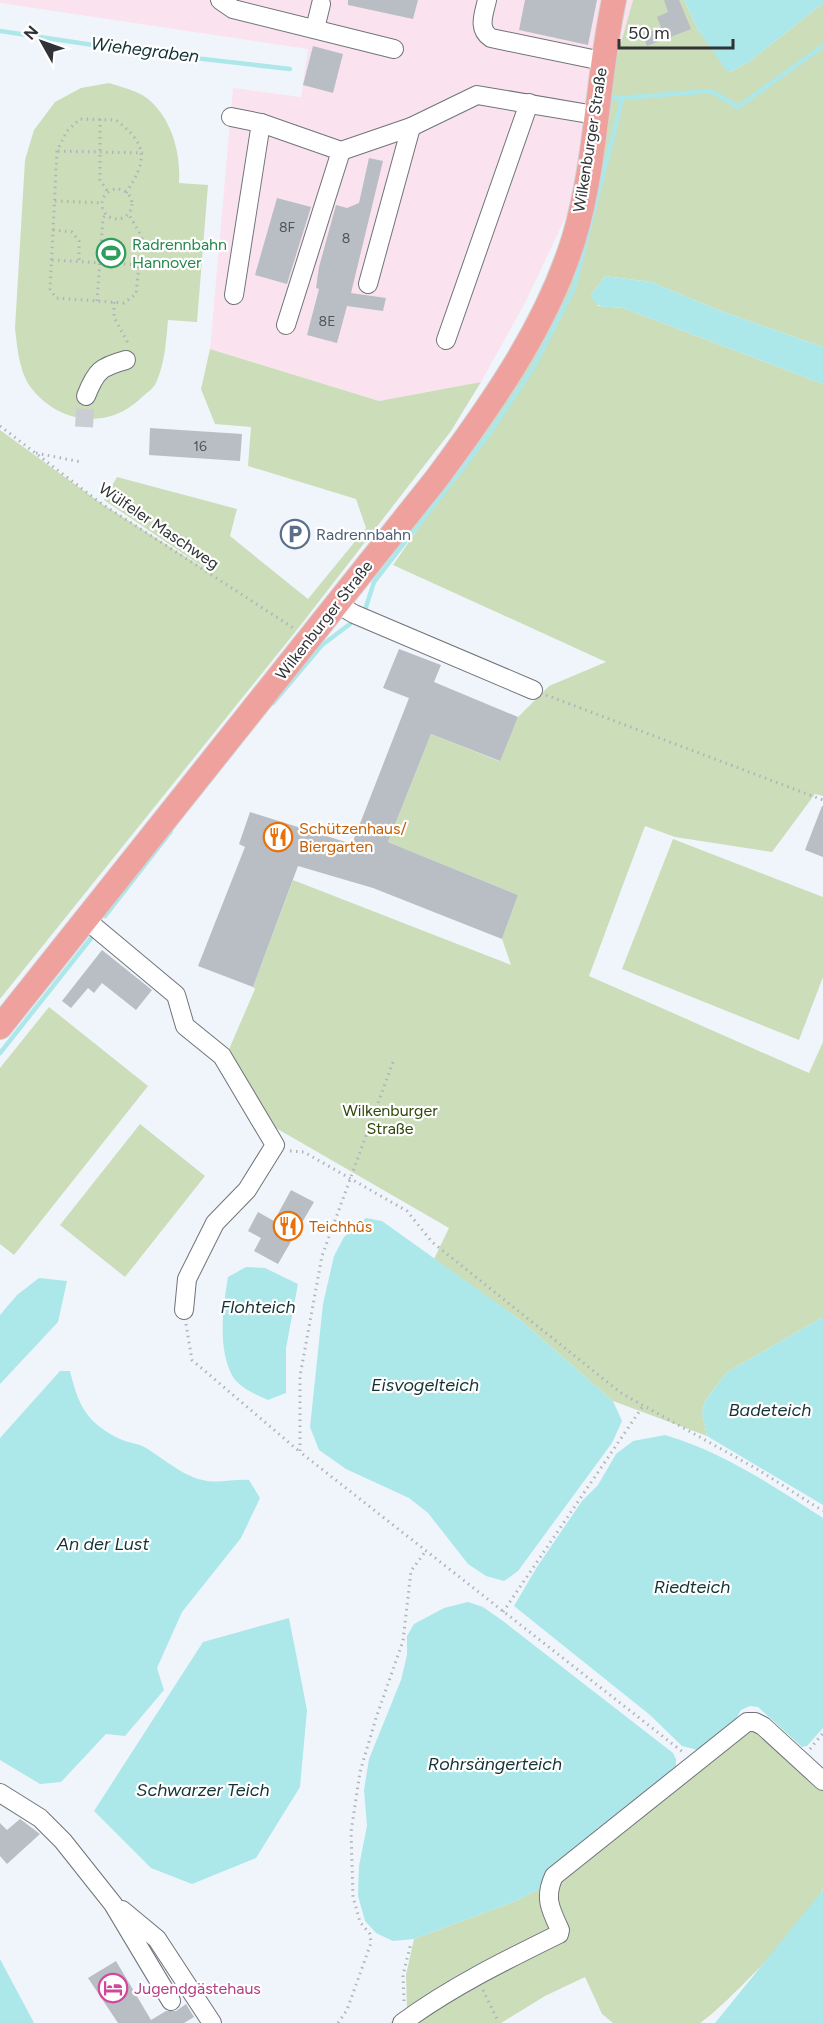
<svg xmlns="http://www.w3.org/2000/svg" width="823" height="2023" font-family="Figtree,sans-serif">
  <rect width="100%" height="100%" fill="#f0f5fc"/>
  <!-- commercial -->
  <polygon fill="#fae3ef" points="0,0 633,0 617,57 600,145 525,303 481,382 379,401 210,349 233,88 301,97 308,49 0,3"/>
  <!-- green -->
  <g fill="#ccddba">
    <polygon points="633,0 684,0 698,30 730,72 750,61 823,3 823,347 721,311 651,282 605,276 591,295 598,306 623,308 823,384 823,796 815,794 772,852 675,837 645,826 589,976 809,1073 823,1042 823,1317 727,1372 705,1401 702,1413 707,1436 613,1401 519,1319 434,1259 449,1228 269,1124 227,1054 255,989 253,987 293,880 511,965 502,939 518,895 388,842 431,734 499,761 518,717 549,686 606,662 393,565 422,523 409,513 533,331 600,145 617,57"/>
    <path d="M109,83C121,87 139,91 148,99C172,119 181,153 179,183L208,185L197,322L168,320C166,342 165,363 156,383C153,389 145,394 140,399C106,431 56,423 29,385C19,370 17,346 15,328L25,160L34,130L55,102L81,88Z"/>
    <polygon points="210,349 379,401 481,382 451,431 300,626 0,999 0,430 102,504 213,574 104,500 117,477 237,509 230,536 308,599 366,528 356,499 248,466 251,427 215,424 201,389"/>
    <polygon points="673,839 823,897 823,977 799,1040 622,969"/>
    <polygon points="49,1007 148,1086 14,1255 0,1244 0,1068"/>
    <polygon points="140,1124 205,1176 125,1277 60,1225"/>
    <path d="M754,1726L823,1786C823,1817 823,1859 823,1888C820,1909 721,2010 700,2023H613L602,2014L585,1977L545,1996L501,2023H390L407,2010L406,1975L414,1939L516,1901L543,1887L557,1885Z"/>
  </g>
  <!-- water -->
  <g fill="#ace7ea">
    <polygon points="684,0 823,0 823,3 750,61 730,72 726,70 698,30"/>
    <path d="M605,276L651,282L721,311L823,347V384L623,308C611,307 594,310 591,295Z"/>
    <polygon points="366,1218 382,1221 519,1319 613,1401 622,1421 612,1443 518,1571 504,1581 486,1576 468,1564 428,1513 409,1498 346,1469 319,1450 310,1427 323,1304 334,1256 344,1237"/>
    <path d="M246,1267L265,1268L298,1284L286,1348V1393L268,1400C257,1395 240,1388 233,1377C217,1349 223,1307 228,1277Z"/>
    <polygon points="39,1278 67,1281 58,1322 0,1384 0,1315 17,1295"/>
    <polygon points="823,1317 823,1505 707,1436 702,1413 705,1401 727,1372"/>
    <path d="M60,1371H70C78,1404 86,1423 120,1439C128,1443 138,1443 146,1448C166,1460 183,1477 207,1481C220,1483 235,1479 249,1480L260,1498L241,1538L182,1612L157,1668L164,1690L125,1736L106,1734L61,1782L40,1784L0,1760V1438Z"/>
    <path d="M665,1435C723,1452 773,1486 823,1518V1728L807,1746L802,1747L758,1707L750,1706L741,1710L732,1726L701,1751L682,1746L650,1715L514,1606L537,1567L582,1501L598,1485L616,1454L633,1441Z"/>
    <polygon points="468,1602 483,1607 503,1621 673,1753 676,1759 676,1768 543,1887 516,1901 414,1939 393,1941 376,1933 365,1921 358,1896 359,1866 367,1826 364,1790 369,1759 401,1680 407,1655 407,1636 414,1624 444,1608"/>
    <polygon points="289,1618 307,1710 300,1787 256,1858 192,1884 151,1868 94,1811 203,1642"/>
    <polygon points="823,1890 823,2023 715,2023"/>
    <polygon points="0,1959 33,2021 34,2023 0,2023"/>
  </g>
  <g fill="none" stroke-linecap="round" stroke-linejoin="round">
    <!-- stream -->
    <g stroke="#ace7ea" stroke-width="4.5">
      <polyline points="0,31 133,51 290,69"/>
      <polyline points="609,99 711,91 738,107 823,46"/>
      <polyline points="366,607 374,582 489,434 534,366 574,288 622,100"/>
      <polyline points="273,703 322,645 350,624"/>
      <polyline points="105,916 171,831"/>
      <polyline points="0,1053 92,937"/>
    </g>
  </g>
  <!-- building -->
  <g fill="#b9bec5">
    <polygon points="348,0 418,0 413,19 348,5"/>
    <polygon points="525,0 597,0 588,45 519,30"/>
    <polygon points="664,0 679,0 691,29 647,46 643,35 661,27 657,17 668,12"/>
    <polygon points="313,46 343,54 333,93 303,85"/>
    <polygon points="369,158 383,161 351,293 386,298 383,311 347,306 337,343 307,335 319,289 316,288 319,267 336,205 347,208 359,203"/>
    <polygon points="277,198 311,207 287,284 255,275"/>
    <polygon points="150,428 242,434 240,461 149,455"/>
    <polygon points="399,649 441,665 434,682 518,717 500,761 431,734 388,842 518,895 502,939 373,888 298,866 253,987 198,966 245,847 239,844 250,812 352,844 409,698 383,688"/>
    <polygon points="822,806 823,806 823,857 805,850"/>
    <polygon points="102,950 152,990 136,1010 102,983 94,993 88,988 71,1008 62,1001"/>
    <polygon points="291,1190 314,1202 278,1264 254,1251 261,1238 248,1231 258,1212 274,1221"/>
    <polygon points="20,1819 40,1834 7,1864 0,1856 0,1823 7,1830"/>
    <polygon points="116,1961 151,2020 166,2011 176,2011 186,2004 194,2017 184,2023 118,2023 88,1978"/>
  </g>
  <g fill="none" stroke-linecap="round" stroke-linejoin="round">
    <!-- minor-tunnel -->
    <polyline stroke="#caced4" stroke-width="18" stroke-dasharray="18 9" stroke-linecap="butt" points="84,427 86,396"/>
    <!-- minor casing -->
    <g stroke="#6f747a" stroke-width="20">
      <g id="minor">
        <polyline points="220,0 233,9 394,49"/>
        <path d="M487,0C484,14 477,29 491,38L602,61"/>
        <polyline points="315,29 321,4"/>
        <polyline points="231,117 261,123 341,151 411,127 477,95 595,115"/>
        <polyline points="368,284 411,127"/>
        <polyline points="234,295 261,123"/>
        <polyline points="286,325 341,151"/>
        <polyline points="446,340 529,103"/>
        <path d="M86,396C96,371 100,367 126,360"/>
        <polyline points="337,604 354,614 533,690"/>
        <polyline points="85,919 176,995 185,1026 222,1056 275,1145 247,1190 215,1223 187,1279 184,1310"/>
        <polyline points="0,1793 40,1818 63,1841 113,1904 171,2001"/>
        <polyline points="122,1910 157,1939 212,2023"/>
        <path d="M402,2023C451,1987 504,1961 559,1934L560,1930C550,1909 544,1897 554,1876L747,1722H755L763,1726L823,1781"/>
      </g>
    </g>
    <!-- major casing -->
    <g stroke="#d1d2d3" stroke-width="26">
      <path id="major" d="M0,1027L437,478C491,405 547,326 574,238C597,161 597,78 614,0"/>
    </g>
    <!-- path -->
    <g stroke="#b0b4b9" stroke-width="3" stroke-dasharray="1.5 4.5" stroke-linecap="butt">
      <polyline points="100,119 100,180 108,192"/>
      <polyline points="58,151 143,153"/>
      <circle cx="117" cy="204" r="15"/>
      <path d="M126,193C147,161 149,145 116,120L80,119L67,131L57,151L50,289L56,298L124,303L136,294L142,237L128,213"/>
      <polyline points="55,201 102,203"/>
      <polyline points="53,230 72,232 79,241 79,261"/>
      <polyline points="101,243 110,256 122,263"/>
      <polyline points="52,260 139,265"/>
      <polyline points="97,301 103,218 106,214"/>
      <polyline points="114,302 114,317 129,345"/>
      <polyline points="0,426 102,504 295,629"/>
      <polyline points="36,453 81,462"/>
      <polyline points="546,695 823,800"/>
      <polyline points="393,1062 322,1256 300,1376 300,1452 684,1753"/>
      <polyline points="290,1151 304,1152 407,1211 432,1242 621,1393 757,1469 823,1511"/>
      <polyline points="186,1324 192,1360 300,1452"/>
      <polyline points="503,1612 643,1406"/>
      <polyline points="810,1749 823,1733"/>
      <polyline points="483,1990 498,2021"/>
      <polyline points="404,2001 403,1975 411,1943"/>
      <polyline points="338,2023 347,2010 371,1943 370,1934 360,1922 353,1897 351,1832 360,1772 376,1718 403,1641 411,1571 425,1552"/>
    </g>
    <!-- minor -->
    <use href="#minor" stroke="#fff" stroke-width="18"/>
    <!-- major -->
    <use href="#major" stroke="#eea19d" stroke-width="24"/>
  </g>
  <!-- icons -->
  <defs>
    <g id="stadium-ring" transform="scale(1.5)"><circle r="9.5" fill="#fff" stroke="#2e9e5b" stroke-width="1.5"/><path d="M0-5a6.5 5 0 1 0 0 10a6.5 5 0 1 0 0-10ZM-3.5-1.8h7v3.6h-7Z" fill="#2e9e5b"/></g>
    <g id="parking-ring" transform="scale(1.5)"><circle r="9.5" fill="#fff" stroke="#5c6f8a" stroke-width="1.5"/><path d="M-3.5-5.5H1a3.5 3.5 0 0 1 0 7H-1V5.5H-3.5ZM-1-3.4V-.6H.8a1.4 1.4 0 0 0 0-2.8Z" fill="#5c6f8a"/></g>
    <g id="restaurant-ring" transform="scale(1.5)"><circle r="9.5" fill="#fff" stroke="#e8710a" stroke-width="1.5"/><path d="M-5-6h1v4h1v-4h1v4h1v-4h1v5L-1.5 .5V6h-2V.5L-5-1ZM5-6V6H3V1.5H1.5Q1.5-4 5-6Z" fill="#e8710a"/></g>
    <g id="hotel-ring" transform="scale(1.5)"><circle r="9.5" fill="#fff" stroke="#d1479c" stroke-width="1.5"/><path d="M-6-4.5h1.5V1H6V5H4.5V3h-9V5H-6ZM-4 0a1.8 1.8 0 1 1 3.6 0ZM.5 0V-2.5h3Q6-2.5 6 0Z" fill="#d1479c"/></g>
  </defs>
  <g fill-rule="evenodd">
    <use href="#stadium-ring" x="111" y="253"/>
    <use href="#parking-ring" x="295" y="534"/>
    <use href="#restaurant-ring" x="278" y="837"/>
    <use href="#restaurant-ring" x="288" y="1226"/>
    <use href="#hotel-ring" x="113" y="1988"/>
  </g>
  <g text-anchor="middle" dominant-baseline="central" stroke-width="4.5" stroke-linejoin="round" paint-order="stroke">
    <!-- number labels -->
    <g font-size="14" fill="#525559">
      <text x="287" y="227">8F</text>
      <text x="346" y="238">8</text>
      <text x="327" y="321">8E</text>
      <text x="200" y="446">16</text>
    </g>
    <!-- street labels -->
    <g font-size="16" fill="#303235" stroke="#fff">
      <text transform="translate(590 140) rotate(-81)">Wilkenburger Straße</text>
      <text transform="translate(159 526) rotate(34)">Wülfeler Maschweg</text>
      <text transform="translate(324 620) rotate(-52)">Wilkenburger Straße</text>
    </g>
    <!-- leisure labels -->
    <g font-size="16" fill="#27864d" stroke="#fff" text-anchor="start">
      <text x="132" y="244">Radrennbahn<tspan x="132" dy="18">Hannover</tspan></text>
    </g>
    <!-- service labels -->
    <g font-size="16" fill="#4e5e75" stroke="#fff" text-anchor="start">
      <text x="316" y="534">Radrennbahn</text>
    </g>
    <!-- food labels -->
    <g font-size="16" fill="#c56008" stroke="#fff" text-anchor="start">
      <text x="299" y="828">Schützenhaus/<tspan x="299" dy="18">Biergarten</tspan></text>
      <text x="309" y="1226">Teichhûs</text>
    </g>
    <!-- park labels -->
    <g font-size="16" fill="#304809" stroke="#fff">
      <text x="390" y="1110">Wilkenburger<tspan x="390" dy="18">Straße</tspan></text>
    </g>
    <!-- hotel labels -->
    <g font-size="16" fill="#b23c85" stroke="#fff" text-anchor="start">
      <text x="134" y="1988">Jugendgästehaus</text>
    </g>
    <!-- water labels -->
    <g font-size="18" font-style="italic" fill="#153335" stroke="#fff">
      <text transform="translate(145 50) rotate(7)">Wiehegraben</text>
      <text x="258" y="1307">Flohteich</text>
      <text x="425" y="1385">Eisvogelteich</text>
      <text x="770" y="1410">Badeteich</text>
      <text x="103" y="1544">An der Lust</text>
      <text x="692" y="1587">Riedteich</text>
      <text x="495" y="1764">Rohrsängerteich</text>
      <text x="203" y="1790">Schwarzer Teich</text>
    </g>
  </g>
  <!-- north arrow -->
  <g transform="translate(42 42) rotate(310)" stroke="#ffffff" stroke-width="4.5" paint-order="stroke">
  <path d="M0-4.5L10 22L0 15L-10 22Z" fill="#303235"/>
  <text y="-9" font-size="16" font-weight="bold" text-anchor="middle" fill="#303235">N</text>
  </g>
  <!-- scale -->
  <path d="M619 39v9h114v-9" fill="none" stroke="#303235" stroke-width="3"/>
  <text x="628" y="39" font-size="18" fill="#303235" stroke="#ffffff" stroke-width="4.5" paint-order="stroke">50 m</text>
</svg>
